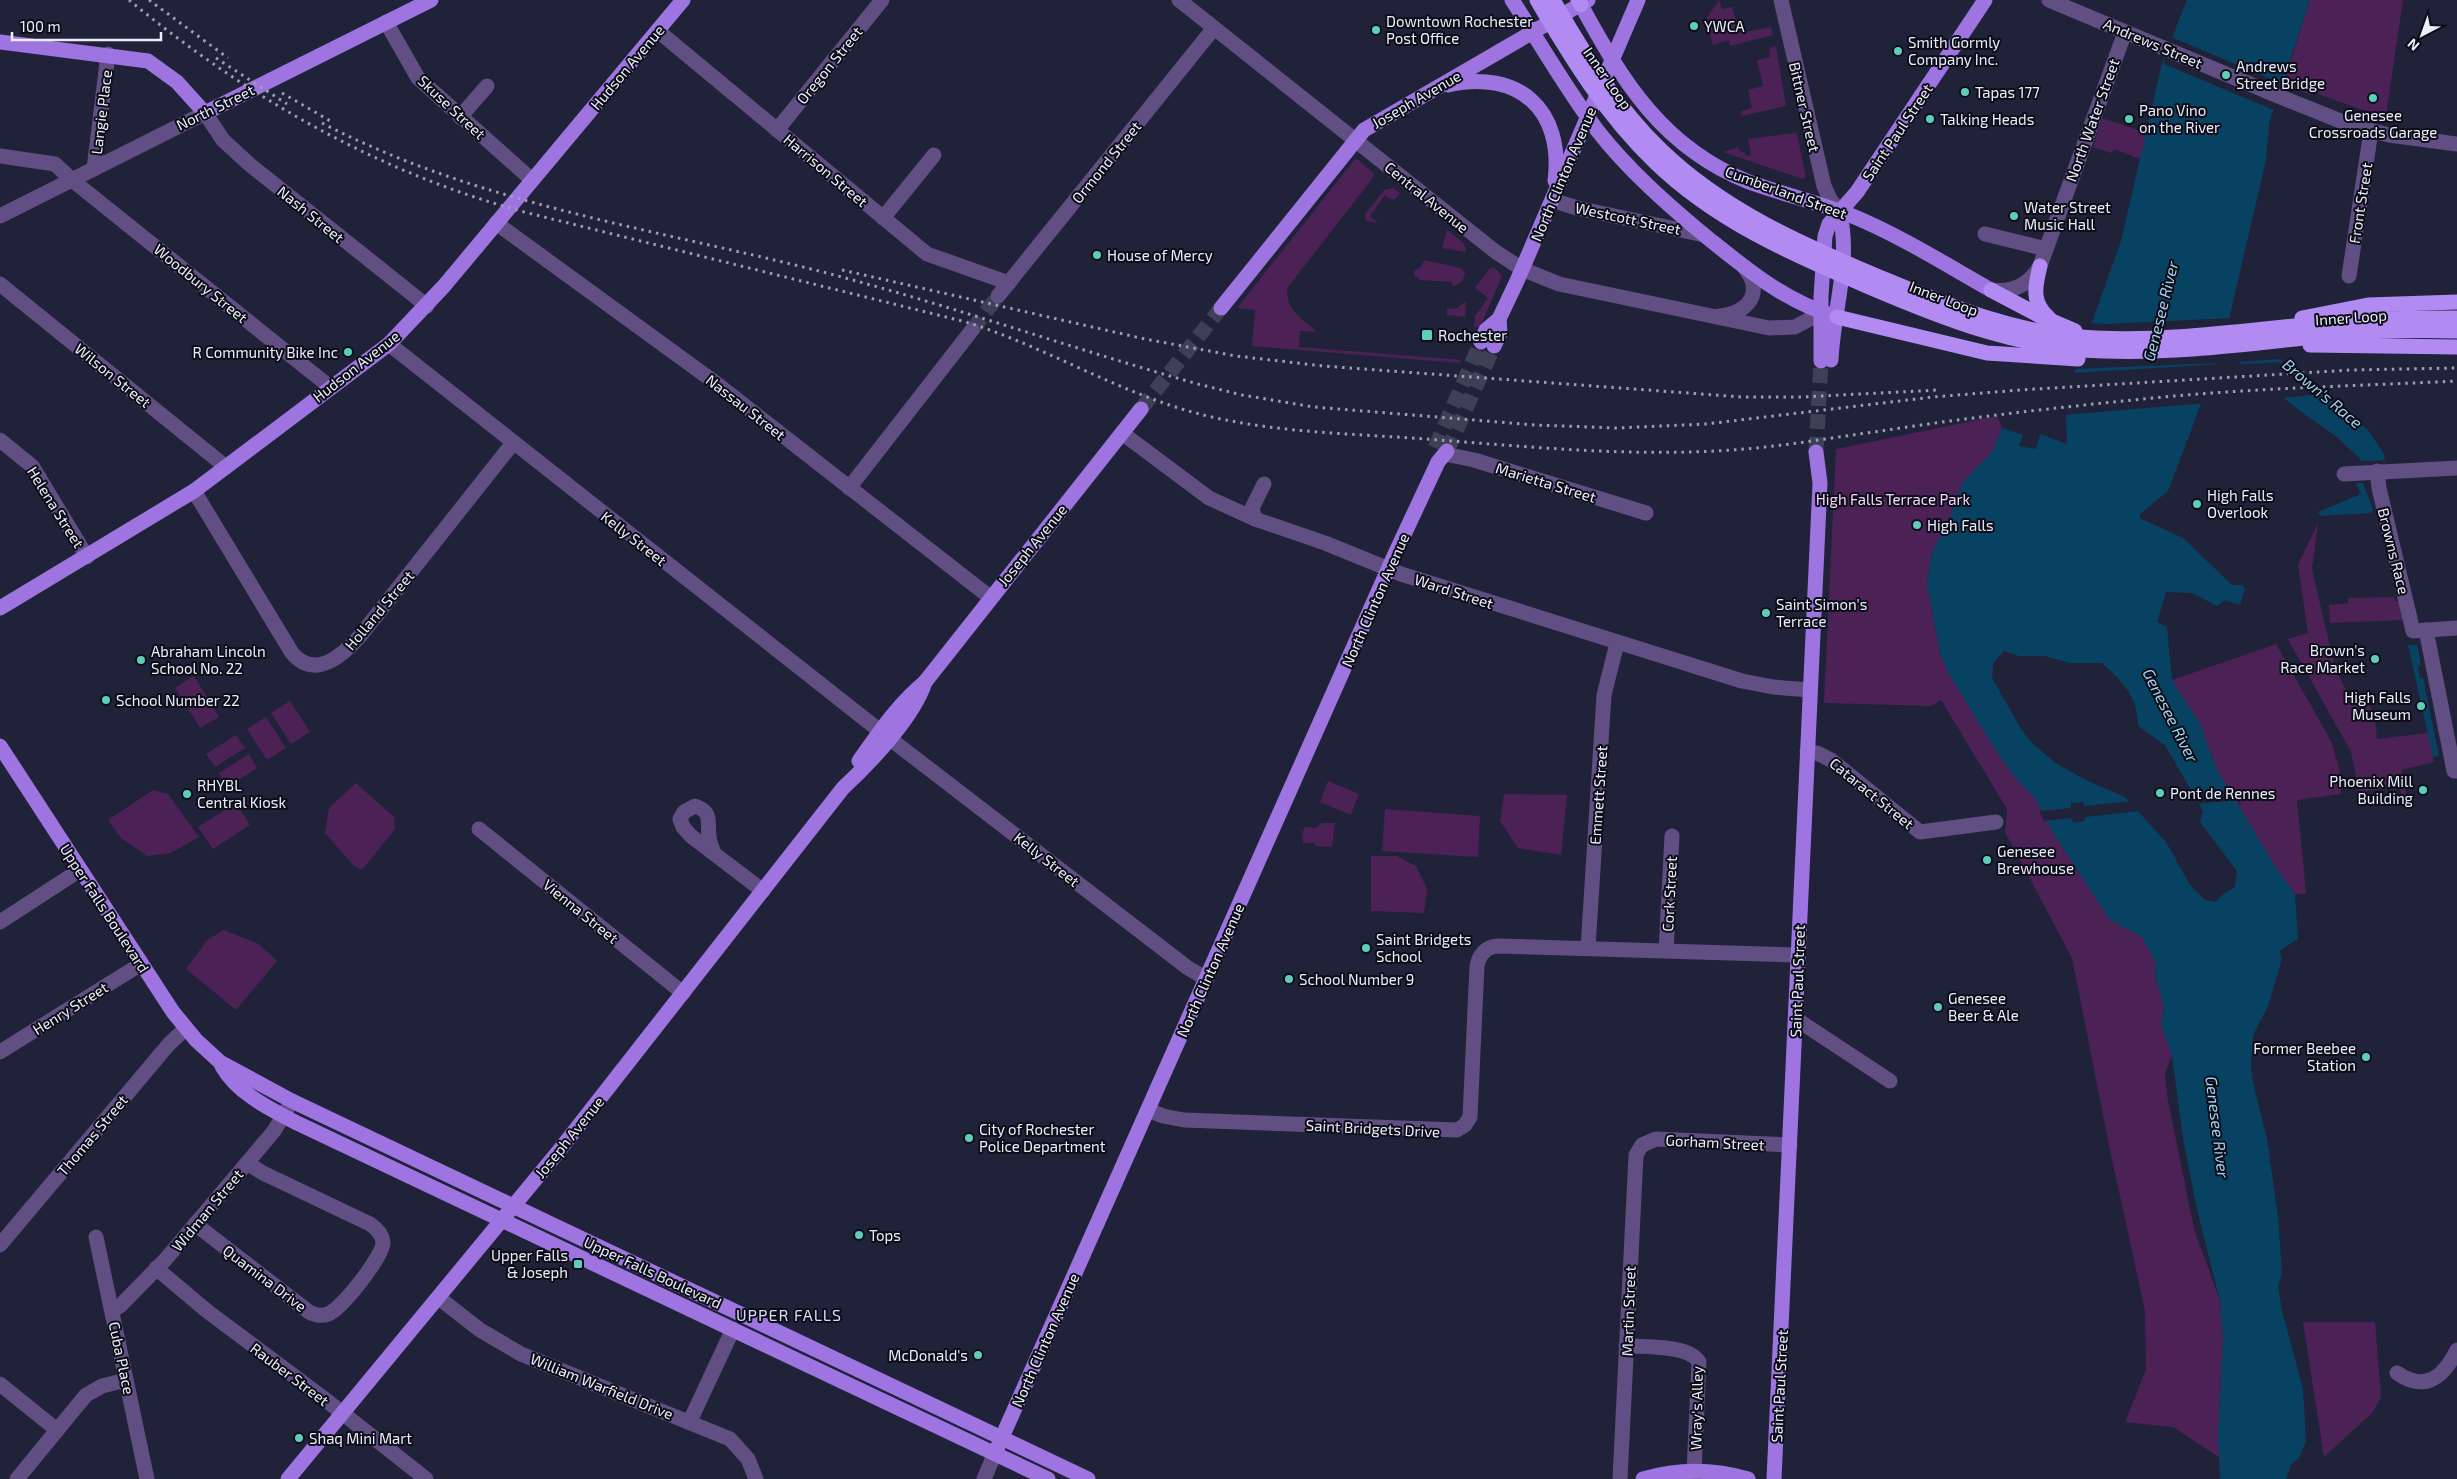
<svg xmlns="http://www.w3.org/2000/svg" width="2457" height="1479" font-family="'Exo 2',sans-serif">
  <rect width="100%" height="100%" fill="#202239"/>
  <!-- green -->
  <g fill="#4c2156">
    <polygon points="1719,0 1722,9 1732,7 1740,33 1771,27 1773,35 1730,46 1729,40 1713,45 1706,19"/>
    <polygon points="2310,0 2403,0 2386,115 2360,109 2312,92 2311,95 2283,84"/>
    <polygon points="1776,46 1786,106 1742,116 1741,111 1752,108 1748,90 1763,86 1757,60 1770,57 1769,48"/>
    <polygon points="2102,118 2146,133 2140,159 2114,149 2112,153 2093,147"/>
    <polygon points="1797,133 1806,177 1802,179 1723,152 1738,147 1740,152 1744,152 1746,156 1751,155 1748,139"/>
    <path d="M1355,159L1359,160L1374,174L1372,179L1288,287C1283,308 1304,320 1317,332L1300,331L1299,347L1461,360L1460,363L1252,346L1255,310L1237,308Z"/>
    <polygon points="1393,188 1400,193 1395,199 1390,199 1385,195 1370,216 1378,223 1366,221 1365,214 1384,190"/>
    <polygon points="1447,230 1464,243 1466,250 1465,252 1442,248"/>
    <path d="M1424,260L1461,268L1465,273C1464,280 1460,285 1452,286V282L1420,280L1414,275V271L1420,268Z"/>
    <polygon points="1494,267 1502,276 1480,327 1474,327 1475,316 1488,298 1475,288 1489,269"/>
    <polygon points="1466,301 1465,317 1447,315 1447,309 1457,308"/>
    <polygon points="1997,416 2002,428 1992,452 1963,482 1949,519 1932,552 1927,583 1940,654 1950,676 1996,751 2014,776 2034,797 2053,833 2110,920 2142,937 2155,961 2156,980 2164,1007 2161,1024 2172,1056 2165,1073 2167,1095 2194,1229 2220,1301 2223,1340 2218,1434 2220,1458 2173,1427 2125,1422 2146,1370 2145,1311 2110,1150 2072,958 2005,832 2007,809 1941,700 1931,706 1824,703 1836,449"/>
    <polygon points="2318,523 2312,569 2335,668 2352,702 2367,703 2374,712 2377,739 2428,733 2434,762 2401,770 2408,803 2403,805 2400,787 2359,792 2351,752 2288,639 2308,633 2298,565"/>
    <polygon points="2394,597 2395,601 2399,601 2403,620 2330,623 2329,605 2348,603 2348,598"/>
    <polygon points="2276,644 2331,741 2340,771 2341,794 2297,800 2306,894 2295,894 2278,871 2217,770 2200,724 2172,680"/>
    <polygon points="194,676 219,717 200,728 175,688"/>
    <polygon points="290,701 310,732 291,744 271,713"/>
    <polygon points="266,717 286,748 267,760 247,729"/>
    <polygon points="236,735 245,748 215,767 206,754"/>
    <polygon points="249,754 257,768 227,787 219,773"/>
    <polygon points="1328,781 1359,794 1351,815 1320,802"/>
    <polygon points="356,783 394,817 395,829 362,870 353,865 325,833 329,808"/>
    <polygon points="153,790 168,794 199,837 171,853 147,856 121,838 108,820"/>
    <polygon points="1504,794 1567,795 1561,855 1518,848 1500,821"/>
    <polygon points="236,803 250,825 213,849 198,827"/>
    <polygon points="1385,809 1480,816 1478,857 1382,851"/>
    <polygon points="1322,823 1335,823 1332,847 1315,846 1315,843 1303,843 1302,831 1304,831 1304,827 1316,828"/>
    <polygon points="1371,856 1397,856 1416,866 1427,889 1424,913 1371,911"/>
    <polygon points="224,930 259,944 277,961 236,1010 186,969 207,940"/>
    <polygon points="2303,1322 2375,1322 2381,1397 2373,1412 2324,1457"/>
  </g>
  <!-- water -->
  <g fill="#084262" fill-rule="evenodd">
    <path d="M2187,0H2310L2269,123L2266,160L2229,319L2368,430L2384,454L2389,495L2370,513L2320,516L2318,512L2361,494L2356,484L2362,482L2360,459L2337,437L2300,411L2222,348L2168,491L2140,514V518L2183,538L2232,585H2242L2245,588L2240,605L2225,600L2217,606L2192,593L2166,592L2157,622L2167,627L2172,680L2200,724L2217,770L2278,871L2295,894L2298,939L2279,951L2282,959L2274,986L2268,1006L2253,1035L2251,1065L2253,1083L2267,1139L2278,1217L2282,1273L2278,1286L2282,1311L2303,1389L2306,1441L2299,1458L2291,1465L2286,1479H2220L2218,1434L2223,1340L2220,1301L2196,1205L2183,1138L2172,1056L2161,1024L2164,1007L2156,980L2155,961L2142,937L2110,920L2053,833L2034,797L2014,776L1996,751L1950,676L1940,654L1927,583L1932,552L1949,519L1963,482L1992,452L2002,428L2023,435L2019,446L2036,449L2040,434L2067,444L2066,416L2076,367L2121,241L2162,63ZM2004,651L2019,656H2045L2070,663H2102C2122,681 2138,697 2138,726L2165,745L2203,811L2200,822L2237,871L2235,887L2222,895L2216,902L2205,900L2190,885L2166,842L2125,797L2090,782L2057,764L2033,744L2021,729L1992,678L1993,663Z"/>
    <polygon points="2408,645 2417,645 2421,665 2418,667 2420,678 2423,678 2439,756 2433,757"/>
  </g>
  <!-- pier -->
  <g fill="#202239">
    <polygon points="2171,37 2285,85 2276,111 2164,64 2165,50"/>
    <polygon points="2232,318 2283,359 2236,362 2224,352 2221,363 2073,369 2089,323 2106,324"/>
    <polygon points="2286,362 2314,384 2325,394 2280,398 2241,364"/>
    <polygon points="2221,364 2206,403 2064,415 2072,373"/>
    <polygon points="2388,460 2392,495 2374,512 2363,483 2359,482 2358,461"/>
    <polygon points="2232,790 2241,804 2239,804 2238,800 2196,804 2190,794"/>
    <polygon points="2131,801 2139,811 2085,817 2085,821 2073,823 2072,818 2044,821 2039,811 2071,808 2071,803 2083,802 2084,806"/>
  </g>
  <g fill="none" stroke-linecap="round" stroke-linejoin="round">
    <!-- minor-tunnel -->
    <polyline stroke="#3e4056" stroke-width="15" stroke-dasharray="15 8" stroke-linecap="butt" points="972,330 998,296"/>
    <!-- major-tunnel -->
    <g stroke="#3e4056" stroke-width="15" stroke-dasharray="15 8" stroke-linecap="butt">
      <polyline points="1141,409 1221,308"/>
      <polyline points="1435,448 1481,342"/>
      <polyline points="1447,451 1494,346"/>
      <polyline points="1816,452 1821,361"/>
    </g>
    <!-- minor -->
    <g stroke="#614e82" stroke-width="15">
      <polyline points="1179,0 1496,252 1522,269 1559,284 1769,328 1795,327 1821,313"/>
      <polyline points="1781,0 1824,186 1830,199 1839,211"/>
      <polyline points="2049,0 2283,98 2353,126 2389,135 2457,144"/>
      <polyline points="386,22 418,78 532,180"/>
      <polyline points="658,31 927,254 1009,283"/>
      <polyline points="460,117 487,86"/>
      <polyline points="777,130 882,0"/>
      <polyline points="0,156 55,164 72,180 330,387"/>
      <polyline points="94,169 108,54"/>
      <polyline points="1552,200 1577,208 1704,235"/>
      <polyline points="0,216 205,113 223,140 249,164 427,306"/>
      <polyline points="883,218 934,155"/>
      <polyline points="496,223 713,381 991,598"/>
      <polyline points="1985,234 2046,249"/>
      <polyline points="2349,276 2371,131"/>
      <polyline points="0,284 226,467"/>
      <path d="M1991,290C2013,293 2029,285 2040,266L2125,32"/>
      <polyline points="998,296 1214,28"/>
      <path d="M1719,316C1748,313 1765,293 1744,267"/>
      <polyline points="389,344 880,731"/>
      <polyline points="1122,433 1209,498 1255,519 1325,543 1401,574 1742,681 1773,687 1810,690"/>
      <polyline points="0,440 32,466 87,557"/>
      <polyline points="1445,454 1474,460 1646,513"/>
      <polyline points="2377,471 2379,488 2413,631 2457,628"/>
      <polyline points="2344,474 2457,468"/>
      <polyline points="849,488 972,330"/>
      <path d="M194,491L292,653C315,680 342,656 360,636L513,443"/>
      <polyline points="1255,519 1252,508 1264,484"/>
      <polyline points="2426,630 2454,771 2457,771"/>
      <polyline points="889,738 1188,968 1207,979"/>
      <polyline points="1807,751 1817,753 1831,760 1920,832 1996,822"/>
      <polyline points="479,829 683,993"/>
      <path d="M714,853C712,847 709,842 709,836C707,822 713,812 695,806L684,812L680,819L683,827L691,836L763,891"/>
      <polyline points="0,922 80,870"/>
      <polyline points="1588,948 1604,695 1617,643"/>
      <polyline points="1666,951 1672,836"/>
      <polyline points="1796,1019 1890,1081"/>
      <polyline points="0,1052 141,964"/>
      <path d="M1148,1110L1163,1116L1184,1120L1457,1130L1465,1125L1470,1117L1477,966C1479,955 1486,947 1497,946L1797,955"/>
      <path d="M195,1224L309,1312C315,1315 321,1317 328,1314C341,1310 384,1255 383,1242C382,1233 376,1228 370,1224L263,1173L247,1163"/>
      <polyline points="96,1237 147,1479"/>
      <polyline points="0,1245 169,1044 186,1028"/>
      <polyline points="156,1268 207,1311 322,1397 426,1479"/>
      <polyline points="439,1298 480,1330 521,1354 730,1439 748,1459 756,1479"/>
      <polyline points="112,1311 120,1306 165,1260 274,1131 292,1101"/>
      <path d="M1626,1346C1645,1347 1689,1345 1699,1362L1694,1472"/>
      <path d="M2397,1373C2426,1393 2444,1376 2457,1350"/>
      <polyline points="0,1384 57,1430"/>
      <polyline points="690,1421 733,1329"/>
      <polyline points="17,1479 86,1395 102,1386 126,1380"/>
      <polyline points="984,1479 995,1453"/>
      <polyline points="1620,1479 1636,1155 1642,1145 1656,1139 1790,1145"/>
    </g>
    <!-- major -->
    <g stroke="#9d74e0" stroke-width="15">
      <path d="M1512,0C1540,43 1566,89 1597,130C1628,170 1669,206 1709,239C1749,271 1786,302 1837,317"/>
      <path d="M1581,5C1623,82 1663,148 1749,182C1782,194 1817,202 1850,215C1899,235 1945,264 1991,290"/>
      <polyline points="0,42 148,61 177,82 205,113 431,0"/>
      <path d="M1448,85C1518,69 1564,109 1555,181"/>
      <polyline points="1221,308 1364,130 1588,0"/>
      <polyline points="1481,342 1486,330 1499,319 1517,281 1638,0"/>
      <polyline points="1494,346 1500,333 1499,319"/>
      <path d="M1831,360C1833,311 1852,260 1839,211"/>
      <polyline points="1821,361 1821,296 1825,236 1829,224 1857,192 1985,0"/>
      <polyline points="0,608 194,491 389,344 444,286 683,0"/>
      <polyline points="0,746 173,1012 196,1040 220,1062 292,1101 1088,1479"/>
      <path d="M859,761C879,733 898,704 925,682L1141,409"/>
      <path d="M222,1066C237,1093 270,1109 297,1123L1048,1479"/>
      <polyline points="995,1453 1394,556 1438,462 1447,451"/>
      <path d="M288,1479L558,1152L843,788C870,763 914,717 925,682"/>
      <path d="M1643,1479C1677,1469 1714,1469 1748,1479"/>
      <polyline points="1774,1479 1820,483 1816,452"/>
    </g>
    <!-- highway -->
    <g stroke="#b18bf2" stroke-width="15">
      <path d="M1537,0C1571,58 1606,115 1655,162C1715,220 1791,254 1867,286C1944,319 2020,349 2104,351C2185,354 2266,341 2346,334C2383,330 2420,330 2457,331"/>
      <path d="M1553,0C1584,53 1616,107 1661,150C1723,210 1801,244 1879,277C1949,306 2019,335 2096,338C2177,342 2258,328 2338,322C2378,318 2417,318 2457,318"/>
      <polyline points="1578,0 1581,5"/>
      <path d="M2040,266C2035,286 2031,303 2049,318"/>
      <polyline points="1991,290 2040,316 2075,331"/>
      <polyline points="1837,317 1987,353 2078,359"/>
      <polyline points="2302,318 2368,305 2457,302"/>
      <polyline points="2310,345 2457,347"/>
    </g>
    <!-- rail -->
    <g stroke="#9d9fb1" stroke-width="3" stroke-dasharray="2.5 5" stroke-linecap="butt">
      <path d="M129,0C247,97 380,174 528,213L966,322C1053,349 1131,401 1221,419C1288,433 1358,434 1426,439C1532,447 1638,458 1745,449C1791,445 1836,437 1881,431C1971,417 2062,407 2153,398C2254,388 2356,386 2457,381"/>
      <polyline points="149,0 228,58"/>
      <polyline points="216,58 287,104"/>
      <polyline points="282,93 332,122"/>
      <path d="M322,123C476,203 649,228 815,270C944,303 1070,348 1198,384L1242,395L1314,407L1535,425L1617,428L1706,424L1933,397L2020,390L2351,370L2457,368"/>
      <polyline points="842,270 1145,339 1236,356 1323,366 1742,397 1802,397 1938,390"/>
    </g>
  </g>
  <!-- markers -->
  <g fill="#5dceb9" stroke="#0c0d17" stroke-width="2">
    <circle cx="1694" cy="26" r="5"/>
    <circle cx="1376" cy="30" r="5"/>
    <circle cx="1898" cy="51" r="5"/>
    <circle cx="2226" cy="75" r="5"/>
    <circle cx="1965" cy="92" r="5"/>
    <circle cx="2373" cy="98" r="5"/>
    <circle cx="1930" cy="119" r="5"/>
    <circle cx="2129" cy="119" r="5"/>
    <circle cx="2014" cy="216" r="5"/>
    <circle cx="1097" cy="255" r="5"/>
    <rect x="1421" y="329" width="12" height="12" rx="2.5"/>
    <circle cx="348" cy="352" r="5"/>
    <circle cx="2197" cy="504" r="5"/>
    <circle cx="1917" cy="525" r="5"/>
    <circle cx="1766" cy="613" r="5"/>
    <circle cx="2375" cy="659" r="5"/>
    <circle cx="141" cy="660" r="5"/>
    <circle cx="106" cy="700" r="5"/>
    <circle cx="2421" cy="706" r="5"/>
    <circle cx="2423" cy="790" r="5"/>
    <circle cx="2160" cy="793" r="5"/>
    <circle cx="187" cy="794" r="5"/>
    <circle cx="1987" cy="860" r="5"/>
    <circle cx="1366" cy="948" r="5"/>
    <circle cx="1289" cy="979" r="5"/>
    <circle cx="1938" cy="1007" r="5"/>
    <circle cx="2366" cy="1057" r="5"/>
    <circle cx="969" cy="1138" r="5"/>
    <circle cx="859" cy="1235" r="5"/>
    <rect x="573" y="1259" width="10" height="10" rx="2.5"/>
    <circle cx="978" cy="1355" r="5"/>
    <circle cx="299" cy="1438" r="5"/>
  </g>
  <g text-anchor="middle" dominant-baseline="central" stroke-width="4" stroke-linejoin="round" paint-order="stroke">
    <!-- poi labels -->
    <g font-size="15" fill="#ebedfd" stroke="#0c0d17" text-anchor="start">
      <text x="1386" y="21">Downtown Rochester<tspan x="1386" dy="17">Post Office</tspan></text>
      <text x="1704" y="26">YWCA</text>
      <text x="1908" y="42">Smith Gormly<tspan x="1908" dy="17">Company Inc.</tspan></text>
      <text x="2236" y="66">Andrews<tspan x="2236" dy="17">Street Bridge</tspan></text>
      <text x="1975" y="92">Tapas 177</text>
      <text x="2139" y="110">Pano Vino<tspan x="2139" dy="17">on the River</tspan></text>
      <text x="2373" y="115" text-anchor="middle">Genesee<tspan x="2373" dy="17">Crossroads Garage</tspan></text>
      <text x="1940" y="119">Talking Heads</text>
      <text x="2024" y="207">Water Street<tspan x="2024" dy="17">Music Hall</tspan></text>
      <text x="1107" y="255">House of Mercy</text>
      <text x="1438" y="335">Rochester</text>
      <text x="338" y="352" text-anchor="end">R Community Bike Inc</text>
      <text x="2207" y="495">High Falls<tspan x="2207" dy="17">Overlook</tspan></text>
      <text x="1927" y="525">High Falls</text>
      <text x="1776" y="604">Saint Simon's<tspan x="1776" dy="17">Terrace</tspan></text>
      <text x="2365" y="650" text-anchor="end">Brown's<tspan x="2365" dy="17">Race Market</tspan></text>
      <text x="151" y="651">Abraham Lincoln<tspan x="151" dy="17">School No. 22</tspan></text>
      <text x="2411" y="697" text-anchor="end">High Falls<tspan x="2411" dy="17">Museum</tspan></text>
      <text x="116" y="700">School Number 22</text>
      <text x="2413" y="781" text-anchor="end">Phoenix Mill<tspan x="2413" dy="17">Building</tspan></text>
      <text x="197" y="785">RHYBL<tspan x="197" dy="17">Central Kiosk</tspan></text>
      <text x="2170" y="793">Pont de Rennes</text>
      <text x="1997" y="851">Genesee<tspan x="1997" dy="17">Brewhouse</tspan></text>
      <text x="1376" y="939">Saint Bridgets<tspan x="1376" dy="17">School</tspan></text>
      <text x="1299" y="979">School Number 9</text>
      <text x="1948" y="998">Genesee<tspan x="1948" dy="17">Beer &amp; Ale</tspan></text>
      <text x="2356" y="1048" text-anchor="end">Former Beebee<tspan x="2356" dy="17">Station</tspan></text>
      <text x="979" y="1129">City of Rochester<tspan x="979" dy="17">Police Department</tspan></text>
      <text x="869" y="1235">Tops</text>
      <text x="568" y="1255" text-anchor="end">Upper Falls<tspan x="568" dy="17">&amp; Joseph</tspan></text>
      <text x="968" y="1355" text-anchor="end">McDonald's</text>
      <text x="309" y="1438">Shaq Mini Mart</text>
    </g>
    <!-- street labels -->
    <g font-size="15" fill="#ebedfd" stroke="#0c0d17">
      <text transform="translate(2153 43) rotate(23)">Andrews Street</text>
      <text transform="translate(829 65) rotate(-51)">Oregon Street</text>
      <text transform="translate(627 67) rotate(-50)">Hudson Avenue</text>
      <text transform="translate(1608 78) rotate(55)">Inner Loop</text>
      <text transform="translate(1416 99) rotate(-30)">Joseph Avenue</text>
      <text transform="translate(215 107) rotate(-26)">North Street</text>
      <text transform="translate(452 107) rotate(43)">Skuse Street</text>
      <text transform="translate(1805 107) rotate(77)">Bittner Street</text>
      <text transform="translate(101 112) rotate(-83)">Langie Place</text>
      <text transform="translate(2092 120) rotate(-70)">North Water Street</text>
      <text transform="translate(1897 132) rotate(-56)">Saint Paul Street</text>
      <text transform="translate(1106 162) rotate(-51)">Ormond Street</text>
      <text transform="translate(826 170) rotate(40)">Harrison Street</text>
      <text transform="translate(1563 174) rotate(-67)">North Clinton Avenue</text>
      <text transform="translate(1786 192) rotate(20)">Cumberland Street</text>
      <text transform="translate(1427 197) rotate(39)">Central Avenue</text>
      <text transform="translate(2360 203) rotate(-81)">Front Street</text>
      <text transform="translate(311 214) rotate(39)">Nash Street</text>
      <text transform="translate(1628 218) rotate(12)">Westcott Street</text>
      <text transform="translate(201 283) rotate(39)">Woodbury Street</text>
      <text transform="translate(1944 298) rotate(21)">Inner Loop</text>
      <text transform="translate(2351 317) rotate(-4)">Inner Loop</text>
      <text transform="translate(356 366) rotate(-38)">Hudson Avenue</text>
      <text transform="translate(113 375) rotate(39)">Wilson Street</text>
      <text transform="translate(746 407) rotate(38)">Nassau Street</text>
      <text transform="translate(1546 482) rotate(17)">Marietta Street</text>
      <text transform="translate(56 507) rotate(58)">Helena Street</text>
      <text transform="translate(634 538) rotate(38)">Kelly Street</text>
      <text transform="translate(1032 545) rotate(-51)">Joseph Avenue</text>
      <text transform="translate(2394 551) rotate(76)">Browns Race</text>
      <text transform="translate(1454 591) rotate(18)">Ward Street</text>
      <text transform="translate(1375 600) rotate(-66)">North Clinton Avenue</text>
      <text transform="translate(379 610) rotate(-50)">Holland Street</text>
      <text transform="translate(1872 793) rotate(39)">Cataract Street</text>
      <text transform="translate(1598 795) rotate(-86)">Emmett Street</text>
      <text transform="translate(1047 859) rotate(38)">Kelly Street</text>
      <text transform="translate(1669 894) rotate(-87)">Cork Street</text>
      <text transform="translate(105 908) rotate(57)">Upper Falls Boulevard</text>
      <text transform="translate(581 911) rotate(39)">Vienna Street</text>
      <text transform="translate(1210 970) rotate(-66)">North Clinton Avenue</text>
      <text transform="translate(1797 981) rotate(-88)">Saint Paul Street</text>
      <text transform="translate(70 1008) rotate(-32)">Henry Street</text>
      <text transform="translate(1373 1128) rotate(3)">Saint Bridgets Drive</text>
      <text transform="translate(92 1135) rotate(-50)">Thomas Street</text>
      <text transform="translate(569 1137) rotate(-51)">Joseph Avenue</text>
      <text transform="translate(1715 1142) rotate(3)">Gorham Street</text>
      <text transform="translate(207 1210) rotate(-50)">Widman Street</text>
      <text transform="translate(653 1272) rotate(25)">Upper Falls Boulevard</text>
      <text transform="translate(265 1278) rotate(37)">Quamina Drive</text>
      <text transform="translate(1628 1311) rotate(-88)">Martin Street</text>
      <text transform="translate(1045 1340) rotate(-66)">North Clinton Avenue</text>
      <text transform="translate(122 1358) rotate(78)">Cuba Place</text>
      <text transform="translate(290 1374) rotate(37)">Rauber Street</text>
      <text transform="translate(602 1386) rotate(22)">William Warfield Drive</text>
      <text transform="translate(1779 1386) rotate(-87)">Saint Paul Street</text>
      <text transform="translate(1696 1408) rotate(-89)">Wray's Alley</text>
    </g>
    <!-- park labels -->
    <g font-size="15" fill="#f6d6fe" stroke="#0c0d17">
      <text x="1893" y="499">High Falls Terrace Park</text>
    </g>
    <!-- water labels -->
    <g font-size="16" font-style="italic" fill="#a4d0ef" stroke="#0c0d17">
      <text transform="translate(2160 311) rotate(-76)">Genesee River</text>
      <text transform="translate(2323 393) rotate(40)">Brown's Race</text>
      <text transform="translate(2171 715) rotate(63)">Genesee River</text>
      <text transform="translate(2218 1127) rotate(83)">Genesee River</text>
    </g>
    <!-- neighbourhood labels -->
    <g font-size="16" letter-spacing="1" fill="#d7dcfb" stroke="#0c0d17">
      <text x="789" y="1314">UPPER FALLS</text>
    </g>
  </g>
  <!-- north arrow -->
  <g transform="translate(2422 35) rotate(221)" stroke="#0c0d17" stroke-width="4" paint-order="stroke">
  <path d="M0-4L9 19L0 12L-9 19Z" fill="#ebedfd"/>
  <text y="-8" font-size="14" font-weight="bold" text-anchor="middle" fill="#ebedfd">N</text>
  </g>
  <!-- scale -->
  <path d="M12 32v8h149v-8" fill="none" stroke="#ebedfd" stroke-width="2.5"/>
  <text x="20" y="32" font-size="15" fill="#ebedfd" stroke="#0c0d17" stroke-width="4" paint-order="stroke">100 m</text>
</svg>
